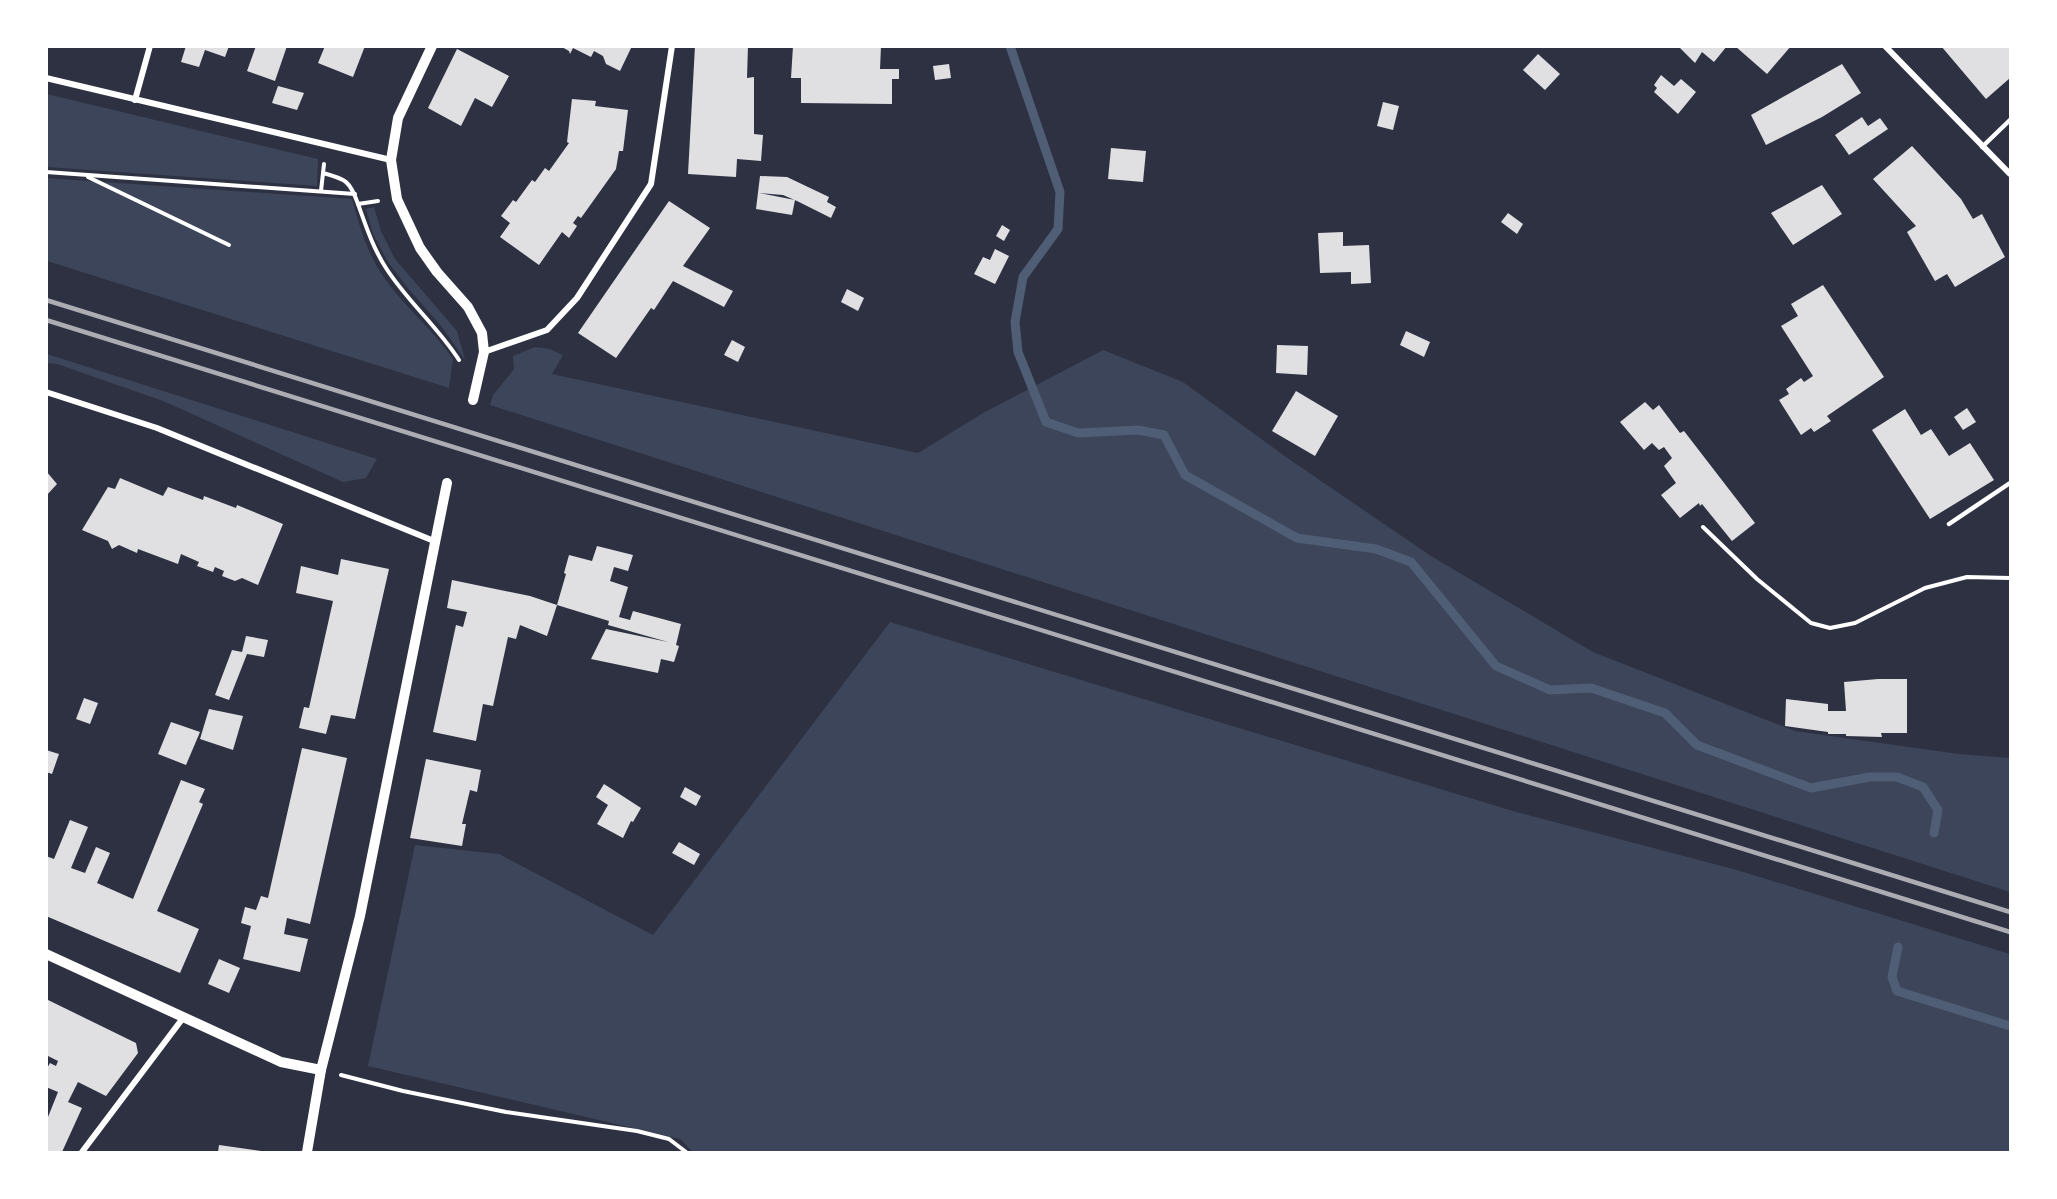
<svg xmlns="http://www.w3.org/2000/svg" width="2057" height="1199" font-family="'PT Sans',sans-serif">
  <rect width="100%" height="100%" fill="#2d3142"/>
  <!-- green -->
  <g fill="#3c4559">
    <polygon points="47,94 318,159 317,186 47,167"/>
    <path d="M46,178L352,199C359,224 366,250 381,273C401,304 432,328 453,359L449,388L47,261Z"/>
    <polygon points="374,207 381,231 395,259 457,331 465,360 442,327 407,287 388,262 373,234 366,209"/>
    <polygon points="535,347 550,349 563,355 552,374 918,453 983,413 1103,350 1183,382 1286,457 1431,556 1593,652 1795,731 1959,754 2010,758 2010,892 490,405 493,395 514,369 513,356"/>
    <polygon points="46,354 47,354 377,459 366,478 343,482 163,401 57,364 47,363"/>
    <polygon points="890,622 1513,811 1737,870 2010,954 2010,1152 693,1152 680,1139 368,1066 415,845 499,854 653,935"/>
  </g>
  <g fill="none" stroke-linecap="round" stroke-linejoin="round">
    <!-- stream -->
    <g stroke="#4f5d75" stroke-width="9">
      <polyline points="1010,46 1060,192 1058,229 1023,277 1015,322 1018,352 1046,422 1078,433 1138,430 1164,435 1185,475 1297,538 1376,549 1411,562 1496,666 1550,690 1591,688 1665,713 1697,745 1811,788 1870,777 1897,777 1923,787 1938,810 1934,833"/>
      <polyline points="1898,947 1892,977 1897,991 2010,1026"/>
    </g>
  </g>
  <!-- building -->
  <g fill="#e0e0e3">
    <polygon points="186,46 229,46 225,57 205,50 199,67 181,62"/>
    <polygon points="256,46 287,46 275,81 247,71"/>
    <polygon points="325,46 365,46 353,77 318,63"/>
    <polygon points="560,46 632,46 620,71 606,64 603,56 594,51 591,57 573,48 570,54 569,51"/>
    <polygon points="695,46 748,46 747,78 754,77 754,134 763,135 761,161 737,159 736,177 688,174"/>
    <polygon points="793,46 881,46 880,69 899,69 899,79 892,79 892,104 801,103 801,78 791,78"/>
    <polygon points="1678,46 1727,46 1714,62 1702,52 1695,63"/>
    <polygon points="1735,46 1791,46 1767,74"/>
    <polygon points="1941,46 2010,46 2010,78 1986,99"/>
    <polygon points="457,49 509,76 492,107 475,98 461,126 428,108"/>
    <polygon points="1538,54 1560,74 1545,90 1523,70"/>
    <polygon points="949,64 951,78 935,80 933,66"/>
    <polygon points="1842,64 1861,93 1822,117 1766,145 1751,115"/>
    <polygon points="1661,75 1674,86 1681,79 1696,92 1678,114 1654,92 1657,88 1654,85"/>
    <polygon points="278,86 304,93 297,110 272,103"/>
    <polygon points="572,99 596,101 595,106 628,110 623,151 619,151 616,169 581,218 578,216 573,223 577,226 569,238 562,232 539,265 500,237 510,223 501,216 513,200 516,202 532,180 535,182 545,168 549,171 569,143 567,142"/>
    <polygon points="1383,102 1399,106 1393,130 1377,126"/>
    <polygon points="1862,117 1868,126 1880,118 1888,129 1849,155 1835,135"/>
    <polygon points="1912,146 1961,199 1973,219 1982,214 2005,257 1955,287 1947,274 1935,281 1907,232 1916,226 1873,179"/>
    <polygon points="1111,148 1146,151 1143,182 1108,179"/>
    <polygon points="760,176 787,177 829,197 827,202 836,207 831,218 797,201 783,195 759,193 795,200 792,215 756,209"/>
    <polygon points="1822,185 1842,214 1793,245 1771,213"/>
    <polygon points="669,201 710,228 683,266 733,291 724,307 673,281 654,310 651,308 616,358 578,333"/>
    <polygon points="1508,213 1523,224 1517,234 1501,222"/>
    <polygon points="1002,225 1010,230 1004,241 996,236"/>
    <polygon points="1343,232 1343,246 1369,245 1371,283 1351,284 1351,272 1320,273 1318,233"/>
    <polygon points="995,249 1009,256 995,284 974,274 983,257 990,260"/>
    <polygon points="1823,285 1884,377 1827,416 1831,421 1814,432 1811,428 1801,435 1779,400 1789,394 1786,389 1801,378 1804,382 1813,376 1781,326 1798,316 1791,304"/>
    <polygon points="847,289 864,298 858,311 841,302"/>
    <polygon points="1406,331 1430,342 1424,357 1400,345"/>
    <polygon points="732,340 745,347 738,362 724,355"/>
    <polygon points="1277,345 1308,346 1307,375 1276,373"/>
    <polygon points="1296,391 1338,416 1315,456 1272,431"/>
    <polygon points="1645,402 1653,410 1659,405 1680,433 1684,431 1755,523 1732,541 1702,504 1700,506 1699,503 1680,518 1661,495 1676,483 1664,466 1672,458 1664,447 1659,450 1652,443 1644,450 1620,422"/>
    <polygon points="1967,408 1976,422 1963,430 1954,417"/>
    <polygon points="1905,409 1921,435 1931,429 1949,456 1970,443 1994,480 1930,519 1872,430"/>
    <polygon points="46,471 57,484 46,496"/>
    <polygon points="120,478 163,496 168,487 203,500 204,496 236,508 237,505 283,524 258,585 242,578 235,581 222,576 224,571 215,567 213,572 197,566 199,562 181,554 178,564 138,549 137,553 119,545 112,549 108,541 82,530 108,487 115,489"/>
    <polygon points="597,546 633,555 628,571 614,567 610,581 628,587 619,617 630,620 633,611 681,624 676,645 679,646 674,662 661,659 658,673 591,659 606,629 668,642 608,625 609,621 557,605 566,574 564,573 569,555 592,561"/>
    <polygon points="341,559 389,569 355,719 331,715 326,734 299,728 304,707 309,708 333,601 296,593 301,566 338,575"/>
    <polygon points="452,580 530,596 557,605 547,636 520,625 516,639 508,637 493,706 483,704 476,741 433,732 456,625 463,627 467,612 447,608"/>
    <polygon points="246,636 268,640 264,657 247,654 229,700 215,695 232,650 242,652"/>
    <polygon points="1878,679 1907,679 1907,733 1881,733 1882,737 1846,736 1846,734 1828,734 1828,732 1785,726 1786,699 1828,704 1828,711 1846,711 1844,682"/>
    <polygon points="84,698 98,703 90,724 76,719"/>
    <polygon points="209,709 243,716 233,750 200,739"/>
    <polygon points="171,722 200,732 186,765 158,754"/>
    <polygon points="302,748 347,758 310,924 287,918 284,934 308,939 300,972 243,959 251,926 241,923 245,907 256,910 261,896 268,898"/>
    <polygon points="46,750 59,754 52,774 46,772"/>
    <polygon points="426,759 481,770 477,792 470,790 462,824 466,824 462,846 410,838"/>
    <polygon points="181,780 205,789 199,802 203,804 157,911 199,929 180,973 46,916 46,856 54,859 70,820 88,827 71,868 85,873 96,847 110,853 97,883 133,899"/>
    <polygon points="604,784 641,808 633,822 631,821 623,838 597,824 608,805 596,797"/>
    <polygon points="685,787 701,796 696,806 680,797"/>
    <polygon points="679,842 700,854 694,865 672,853"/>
    <polygon points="219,959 240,968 229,993 208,984"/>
    <polygon points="46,999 136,1043 138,1053 106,1096 78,1082 68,1102 82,1108 62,1152 46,1152 46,1122 58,1092 46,1087 46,1070 50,1063 56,1066 58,1061 46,1055"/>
    <polygon points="219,1145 261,1151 261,1152 218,1152"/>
  </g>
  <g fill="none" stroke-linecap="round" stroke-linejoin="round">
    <!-- path -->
    <g stroke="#fff" stroke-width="4">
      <path d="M324,164L323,173C346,179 350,181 358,204L378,201"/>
      <polyline points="46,172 355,194"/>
      <polyline points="88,177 229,245"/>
      <polyline points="321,191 323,173"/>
      <path d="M358,204C366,226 373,248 386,268C407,301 438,327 459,360"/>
      <polyline points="1703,527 1757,579 1811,623 1830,628 1855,623 1925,588 1967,577 2010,578"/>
      <polyline points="341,1075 403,1091 506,1112 637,1131 669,1139 686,1152"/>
    </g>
    <!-- service -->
    <g stroke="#fff" stroke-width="4.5">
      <polyline points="1982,147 2010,120"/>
      <polyline points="1949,524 2010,483"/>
    </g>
    <!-- minor -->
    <g stroke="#fff" stroke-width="6">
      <polyline points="1885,46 2010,174"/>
      <polyline points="46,78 391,160"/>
      <polyline points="135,100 150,46"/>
      <polyline points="484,352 547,330 577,298 651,184 672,46"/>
      <polyline points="46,392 157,428 434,541"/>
      <polyline points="82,1152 183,1018"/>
    </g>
    <!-- tertiary -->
    <g stroke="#fff" stroke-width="10">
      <polyline points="432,46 398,118 391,160 397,199 420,248 437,272 468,307 482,333 484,352 473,400"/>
      <polyline points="46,954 281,1062 321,1070"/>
      <polyline points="307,1152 321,1070 360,916 447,483"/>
    </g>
    <!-- rail -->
    <g stroke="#abadb3" stroke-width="4.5">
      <polyline points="46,300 2010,912"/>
      <polyline points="46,320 2010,932"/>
    </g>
  </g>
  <!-- border -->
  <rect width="2057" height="1199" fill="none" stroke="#ffffff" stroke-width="96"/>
</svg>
